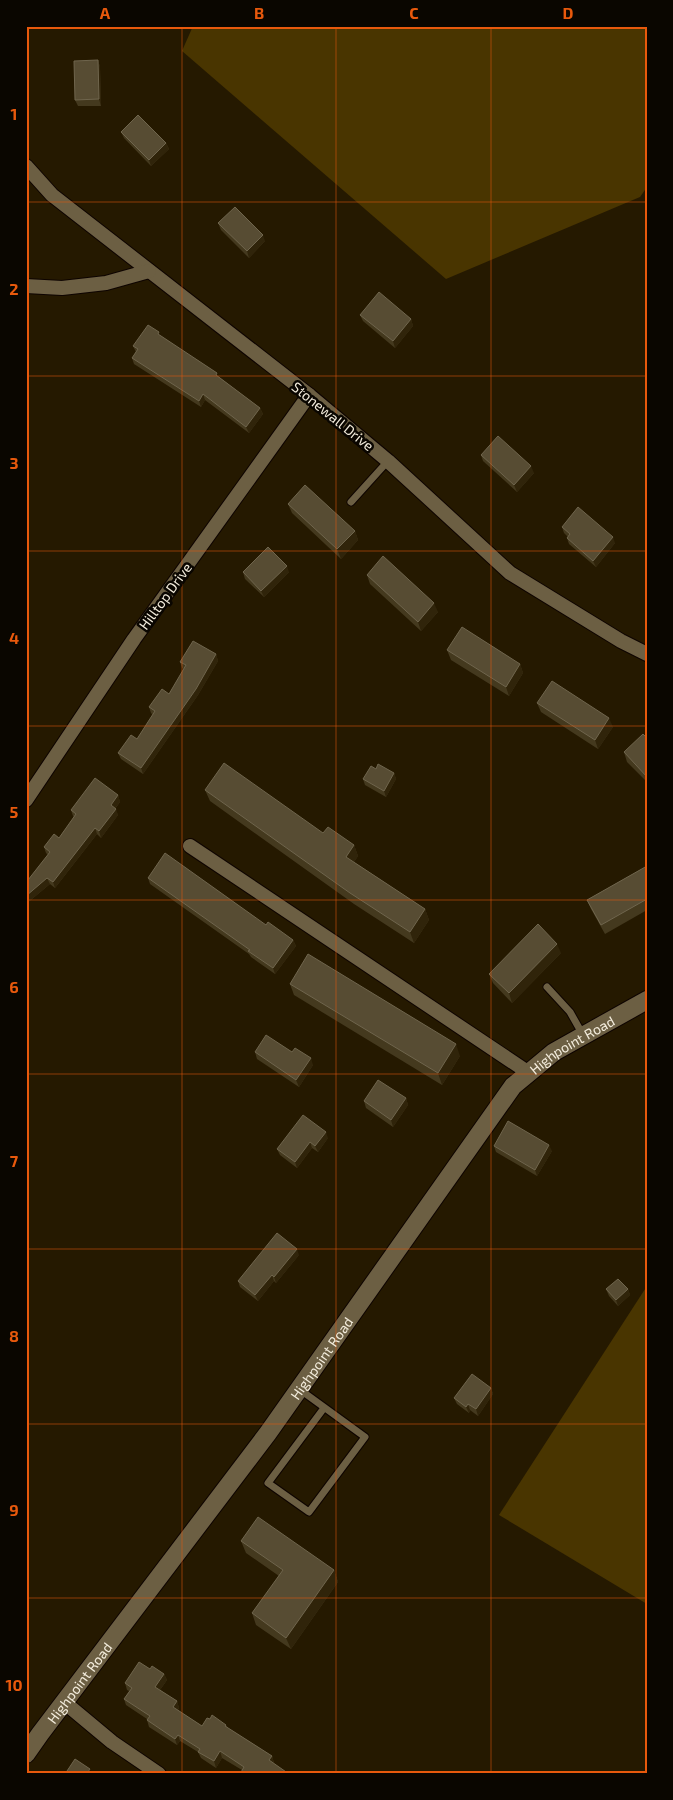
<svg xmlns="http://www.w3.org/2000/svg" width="673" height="1800" font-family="'Exo 2',sans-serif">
  <rect width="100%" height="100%" fill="#251900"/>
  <!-- green -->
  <g fill="#493500">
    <polygon points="193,26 647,26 647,187 640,197 446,279 182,51"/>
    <polygon points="647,1286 647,1604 499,1515"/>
  </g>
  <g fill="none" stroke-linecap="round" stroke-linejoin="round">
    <!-- service casing -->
    <g stroke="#0e0400" stroke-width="9">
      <g id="service">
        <polyline points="351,502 388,461"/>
        <polyline points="547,987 570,1012 583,1035"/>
        <polyline points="299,1389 365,1437 309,1512 268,1483 324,1408"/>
      </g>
    </g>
    <!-- minor casing -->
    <g stroke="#0e0400" stroke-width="16">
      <g id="minor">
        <polyline points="26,166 52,195 309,395 388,461 510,573 621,641 647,654"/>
        <polyline points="26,286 62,288 106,283 149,271"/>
        <polyline points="26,800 134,639 309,395"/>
        <polyline points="190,846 529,1073"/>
        <polyline points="64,1702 112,1742 159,1774"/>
      </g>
    </g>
    <!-- tertiary casing -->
    <g stroke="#0e0400" stroke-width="20">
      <g id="tertiary">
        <path id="s1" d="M26,1754L40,1734L268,1433L513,1086L554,1052L647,1000"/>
      </g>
    </g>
    <!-- service -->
    <use href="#service" stroke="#6c5f43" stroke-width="7"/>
    <!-- minor -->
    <use href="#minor" stroke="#6c5f43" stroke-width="14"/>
    <!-- tertiary -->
    <use href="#tertiary" stroke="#6c5f43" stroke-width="18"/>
  </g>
  <!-- wall -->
  <g fill="#44391e">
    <polygon points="98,60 100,67 101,106 78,106 75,100"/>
    <polygon points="121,132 166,143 169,149 151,166 124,138"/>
    <polygon points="218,223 265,241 249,258 221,230"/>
    <polygon points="360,315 411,319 413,326 395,348 363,321"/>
    <polygon points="160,335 219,377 260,408 263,414 249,433 205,400 201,407 134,364 132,358 136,352 133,346"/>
    <polygon points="481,455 534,473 517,492 483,461"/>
    <polygon points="288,504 355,531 358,540 341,559 292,513"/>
    <polygon points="562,527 615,543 596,567 569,544 567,538 568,537 564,533"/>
    <polygon points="243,572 289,572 264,597 245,579"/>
    <polygon points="367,575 438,612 421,631 370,584"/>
    <polygon points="447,650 520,664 523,673 509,696 451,660"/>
    <polygon points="216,654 218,661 198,695 143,774 121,759 118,753 137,739 153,715 151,713 149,707 169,694 184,669 182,668 180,662"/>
    <polygon points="537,703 613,727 598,749 541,712"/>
    <polygon points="647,738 647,782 627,762 624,752"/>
    <polygon points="376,769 394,773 396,779 386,797 365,785 363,779"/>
    <polygon points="205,790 323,833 354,845 358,856 354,862 425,909 429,920 414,943 354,904 210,801"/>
    <polygon points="118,795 120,802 115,809 118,815 101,838 97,834 55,888 50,884 26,904 26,877 28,880 48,855 46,853 44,847 59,838 74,817 73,816 71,810"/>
    <polygon points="647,866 647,910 605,934 591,909 587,900"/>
    <polygon points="148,878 266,925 293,940 296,946 275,974 251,957 249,954 150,884"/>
    <polygon points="561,953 512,1003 493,983 489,974"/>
    <polygon points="290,984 460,1056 442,1085 294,995"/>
    <polygon points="255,1052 292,1052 313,1065 299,1087 257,1059"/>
    <polygon points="406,1098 408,1105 393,1127 366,1108 364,1101"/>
    <polygon points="328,1138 318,1152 312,1148 297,1168 280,1155 277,1149"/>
    <polygon points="494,1146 552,1151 537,1176 496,1152"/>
    <polygon points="299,1255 276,1283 274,1281 258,1301 240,1287 238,1281"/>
    <polygon points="606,1289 628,1289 630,1295 618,1306 609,1296"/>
    <polygon points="491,1388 493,1394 478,1416 470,1410 469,1413 457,1404 454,1398"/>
    <polygon points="241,1541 334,1570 338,1582 291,1649 256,1625 252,1613 279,1576 246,1553"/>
    <polygon points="150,1669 164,1674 167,1680 160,1690 177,1701 179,1708 178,1710 202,1726 210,1719 226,1725 228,1728 272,1756 274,1763 242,1770 222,1758 216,1768 201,1758 198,1752 180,1741 177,1745 149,1727 147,1720 147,1719 126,1705 124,1699 129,1691 127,1690 125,1683"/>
  </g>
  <!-- shaded-wall -->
  <g fill="#30240a">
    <polygon points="98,60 100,67 101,106 99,99"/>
    <polygon points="166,143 169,149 151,166 149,160"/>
    <polygon points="263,235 265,241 249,258 247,251"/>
    <polygon points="411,319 413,326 395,348 393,341"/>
    <polygon points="203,394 205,400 201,407 199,401"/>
    <polygon points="260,408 263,414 249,433 246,427"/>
    <polygon points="531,466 534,473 517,492 514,485"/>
    <polygon points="355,531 358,540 341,559 337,549"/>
    <polygon points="613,537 615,543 596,567 593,561"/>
    <polygon points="287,566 289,572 264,597 261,591"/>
    <polygon points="434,603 438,612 421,631 418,622"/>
    <polygon points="216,654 218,661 198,695 143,774 141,768"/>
    <polygon points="520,664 523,673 509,696 506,687"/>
    <polygon points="609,718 613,727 598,749 595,740"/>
    <polygon points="394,773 396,779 386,797 384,791"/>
    <polygon points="118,795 120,802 113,811 111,805"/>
    <polygon points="116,809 118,815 101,838 99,831"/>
    <polygon points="95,828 97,834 55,888 53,882"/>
    <polygon points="354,845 358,856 350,868 346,857"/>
    <polygon points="47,878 50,884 26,904 26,896"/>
    <polygon points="425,909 429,920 414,943 410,932"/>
    <polygon points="293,940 296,946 275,974 273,968"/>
    <polygon points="557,944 561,953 512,1003 509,993"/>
    <polygon points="456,1044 460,1056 442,1085 438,1073"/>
    <polygon points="311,1058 313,1065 299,1087 296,1080"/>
    <polygon points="406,1098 408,1105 393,1127 391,1120"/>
    <polygon points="326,1132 328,1138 318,1152 315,1146"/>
    <polygon points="310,1142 312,1148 297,1168 295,1162"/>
    <polygon points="549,1145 552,1151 537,1176 535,1170"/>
    <polygon points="297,1249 299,1255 276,1283 274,1277"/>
    <polygon points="272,1275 274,1281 258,1301 255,1295"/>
    <polygon points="628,1289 630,1295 618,1306 616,1300"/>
    <polygon points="491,1388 493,1394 478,1416 476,1409"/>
    <polygon points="468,1404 470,1410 469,1413 466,1407"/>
    <polygon points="334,1570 338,1582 291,1649 286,1638"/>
    <polygon points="164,1674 167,1680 157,1694 155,1687"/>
    <polygon points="177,1701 179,1708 175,1713 173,1707"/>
    <polygon points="178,1735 180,1741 177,1745 175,1739"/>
    <polygon points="220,1751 222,1758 216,1768 214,1761"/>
    <polygon points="272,1756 274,1763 272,1766 269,1760"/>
  </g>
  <!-- building -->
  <g fill="#574c33" stroke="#6f654d">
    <polygon points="98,60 99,99 75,100 74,61"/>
    <polygon points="138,115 166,143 149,160 121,132"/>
    <polygon points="235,207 263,235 247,251 218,223"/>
    <polygon points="379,292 411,319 393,341 360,315"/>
    <polygon points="148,325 159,332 158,334 217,373 216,375 260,408 246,427 203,394 199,401 132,358 138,349 133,346"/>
    <polygon points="498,436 531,466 514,485 481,455"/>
    <polygon points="305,485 355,531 337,549 288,504"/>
    <polygon points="578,507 613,537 593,561 567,538 570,534 562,527"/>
    <polygon points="268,547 287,566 261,591 243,572"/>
    <polygon points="383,556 434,603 418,622 367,575"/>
    <polygon points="462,627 520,664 506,687 447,650"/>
    <polygon points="193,641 216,654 196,689 141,768 118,753 131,735 137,739 155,711 149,707 162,689 169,694 186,665 180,662"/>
    <polygon points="552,681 609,718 595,740 537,703"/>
    <polygon points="643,734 647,738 647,777 624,752"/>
    <polygon points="224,763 323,833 328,827 354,845 346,857 425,909 410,932 350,893 205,790"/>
    <polygon points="378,764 394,773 384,791 363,779 371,766 376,769"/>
    <polygon points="95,778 118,795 111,805 116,809 99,831 95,828 53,882 47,878 26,896 26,877 28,880 50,852 44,847 54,834 59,838 76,814 71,810"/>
    <polygon points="165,853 266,925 268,922 293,940 273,968 248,951 250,950 148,878"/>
    <polygon points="647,866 647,899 601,925 587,900"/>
    <polygon points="538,924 557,944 509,993 489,974"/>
    <polygon points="308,954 456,1044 438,1073 290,984"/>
    <polygon points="266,1035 292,1052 295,1048 311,1058 296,1080 255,1052"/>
    <polygon points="378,1080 406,1098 391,1120 364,1101"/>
    <polygon points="303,1115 326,1132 315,1146 310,1142 295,1162 277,1149"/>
    <polygon points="508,1121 549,1145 535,1170 494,1146"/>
    <polygon points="277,1233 297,1249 274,1277 272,1275 255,1295 238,1281"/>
    <polygon points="618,1279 628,1289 616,1300 606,1289"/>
    <polygon points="472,1374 491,1388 476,1409 468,1404 466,1407 454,1398"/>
    <polygon points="258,1517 334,1570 286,1638 252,1613 283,1570 241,1541"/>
    <polygon points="139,1662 150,1669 152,1666 164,1674 155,1687 177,1701 173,1707 202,1726 207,1718 210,1719 212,1715 226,1725 225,1726 272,1756 269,1760 289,1774 240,1774 244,1767 220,1751 214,1761 198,1752 200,1749 178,1735 175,1739 147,1720 150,1716 124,1699 132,1688 125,1683"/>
    <polygon points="75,1759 90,1769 88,1772 90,1774 65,1774"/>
  </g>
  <!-- grid -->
  <path fill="none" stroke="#e8590c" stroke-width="1" stroke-opacity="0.55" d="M182,26V1774M336,26V1774M491,26V1774M26,202H647M26,376H647M26,551H647M26,726H647M26,900H647M26,1074H647M26,1249H647M26,1424H647M26,1598H647"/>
  <g text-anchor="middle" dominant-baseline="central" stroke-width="5" stroke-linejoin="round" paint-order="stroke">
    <!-- street labels -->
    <g font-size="14" fill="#f3ecdc" stroke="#0a0600">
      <text transform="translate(333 416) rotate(39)">Stonewall Drive</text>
      <text transform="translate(165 596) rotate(-54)">Hilltop Drive</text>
      <text stroke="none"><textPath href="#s1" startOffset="899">Highpoint Road</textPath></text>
      <text stroke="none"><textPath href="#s1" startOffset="494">Highpoint Road</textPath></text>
      <text stroke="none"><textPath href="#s1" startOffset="89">Highpoint Road</textPath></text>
    </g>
  </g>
  <!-- border -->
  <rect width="673" height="1800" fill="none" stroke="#0a0600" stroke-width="55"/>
  <rect x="28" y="28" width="618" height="1744" fill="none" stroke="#e8590c" stroke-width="2"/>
  <g font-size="16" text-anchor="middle" font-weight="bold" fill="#e8590c">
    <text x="105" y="19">A</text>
    <text x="259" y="19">B</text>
    <text x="414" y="19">C</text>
    <text x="568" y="19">D</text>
    <text x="14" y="120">1</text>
    <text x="14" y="295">2</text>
    <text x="14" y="469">3</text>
    <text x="14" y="644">4</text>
    <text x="14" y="818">5</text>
    <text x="14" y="993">6</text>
    <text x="14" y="1167">7</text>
    <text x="14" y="1342">8</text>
    <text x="14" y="1516">9</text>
    <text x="14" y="1691">10</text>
  </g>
</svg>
